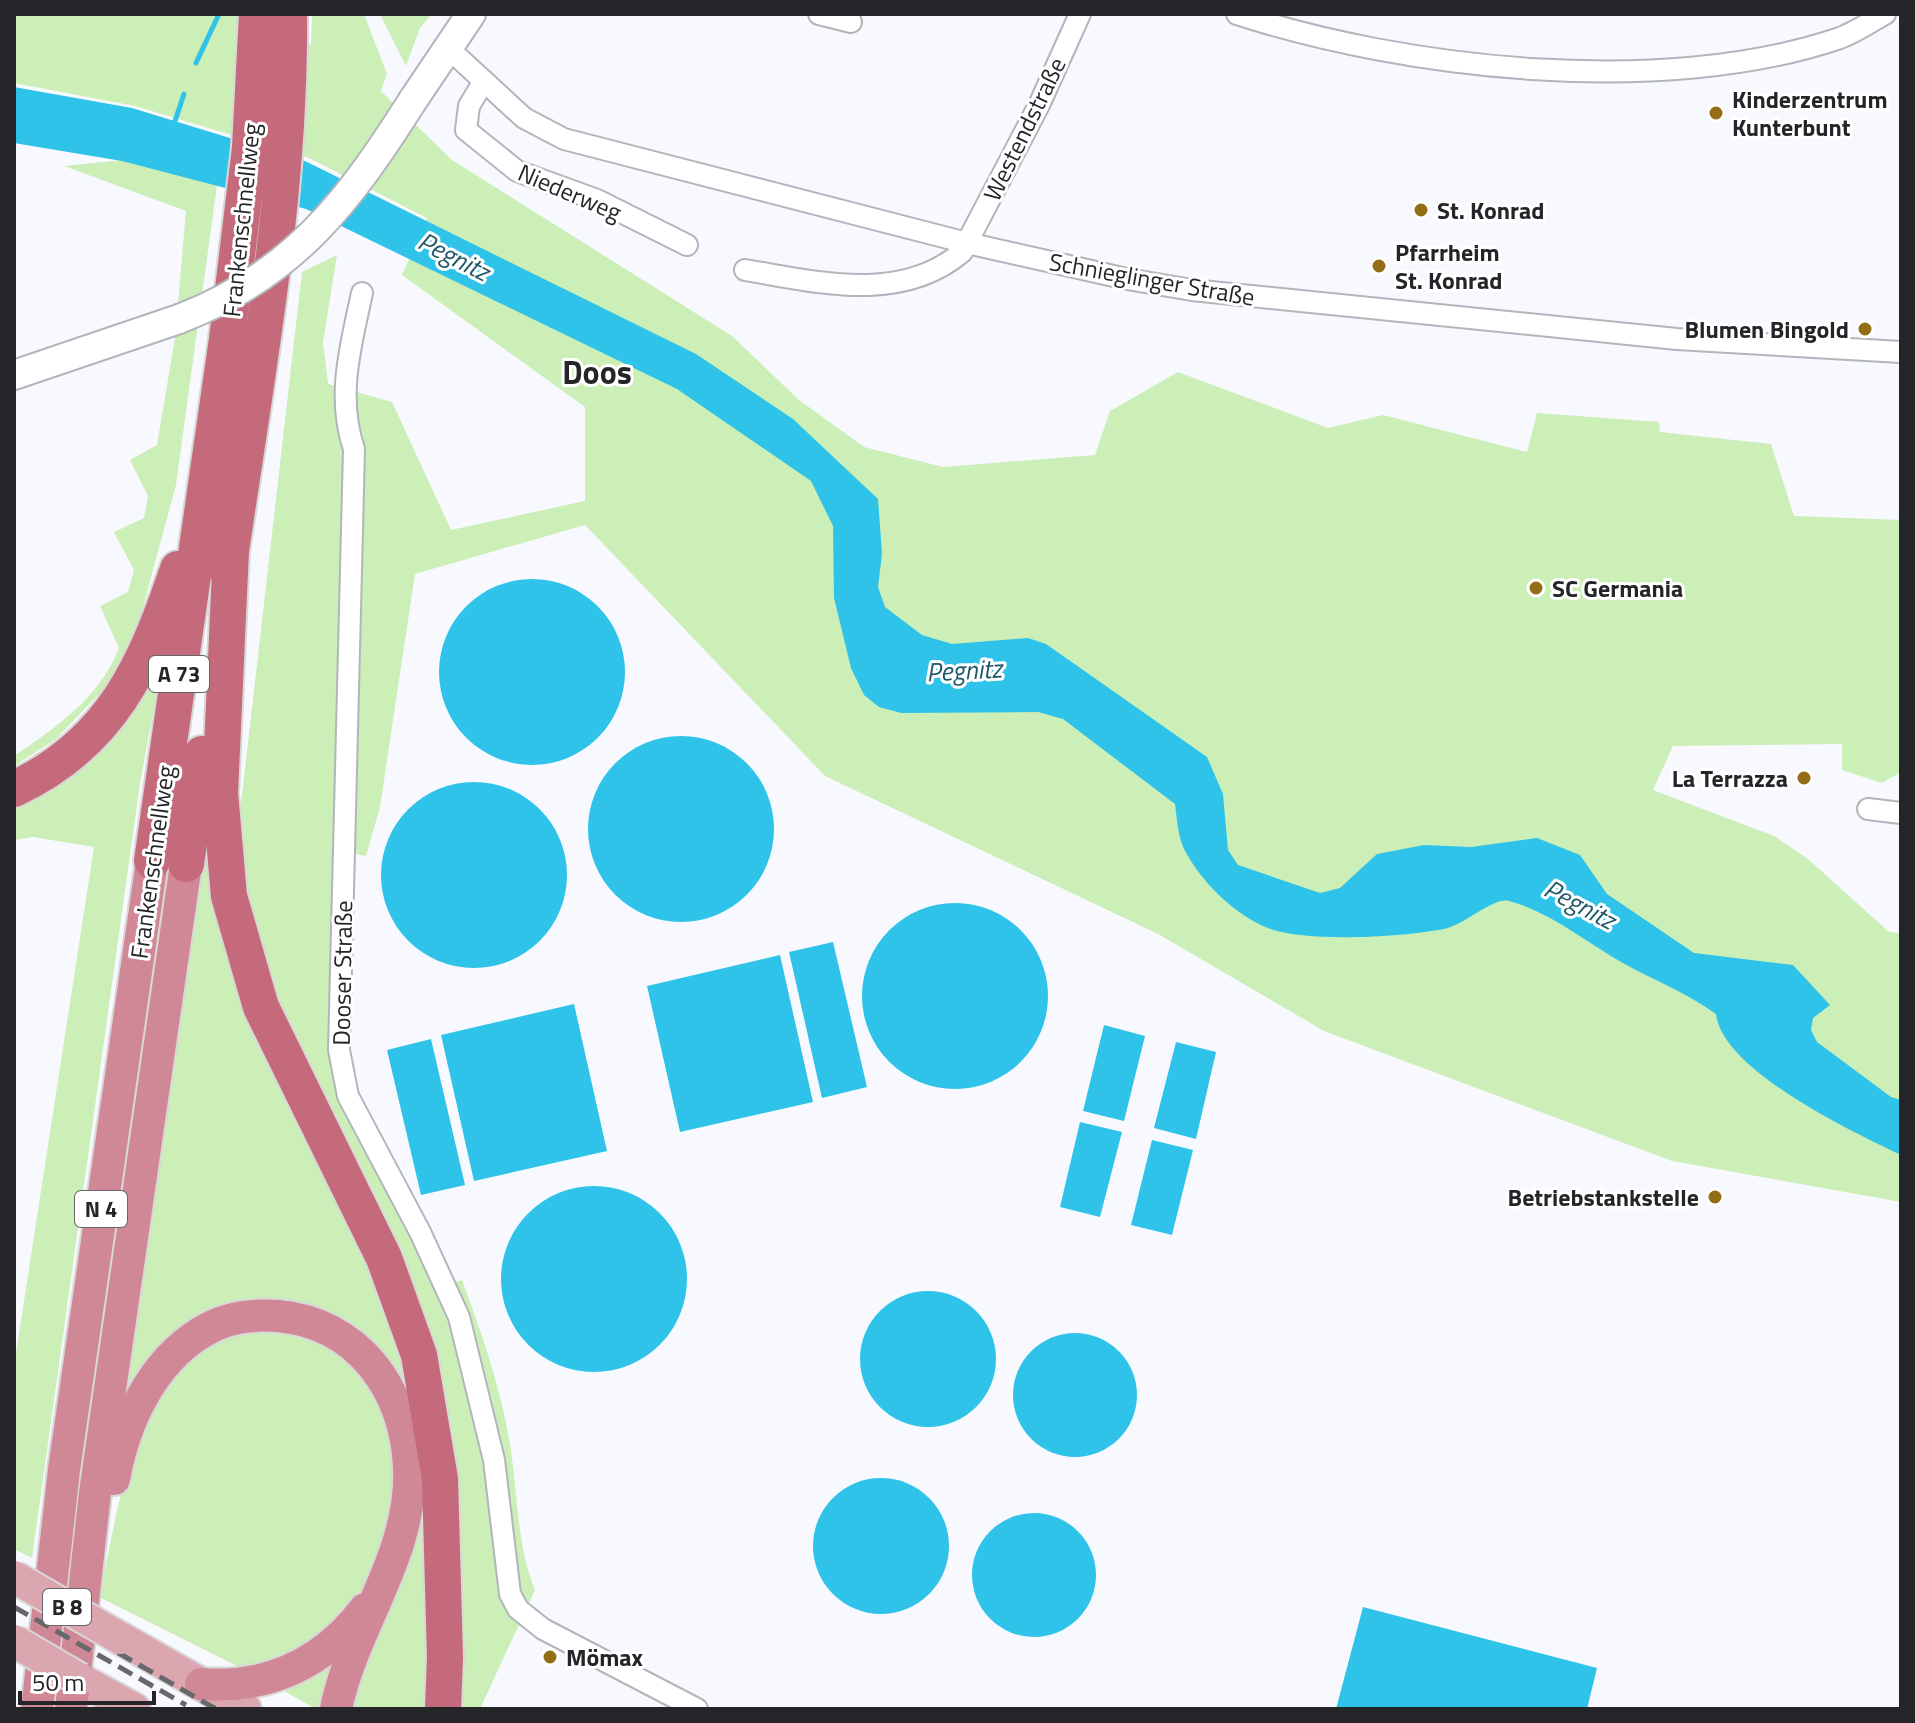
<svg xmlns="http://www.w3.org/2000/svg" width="1915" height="1723" font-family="'Titillium Web',sans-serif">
  <rect width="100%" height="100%" fill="#f7f9ff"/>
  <!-- green -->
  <g fill="#cceeb7">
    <path d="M14,14H258L311,45L312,14H364L387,74L381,91L452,160L732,336L799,400L864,447L943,467L1095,455L1110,411L1178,372L1328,428L1383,415L1527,452L1537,413L1659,422L1660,432L1771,444L1794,516L1901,520V772L1882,783L1842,770V744L1673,746L1653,790L1774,836L1808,859L1889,932L1901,933V1202L1672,1161L1324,1031L1158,934L825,776L585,525L415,574L380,807L366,856L335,850L334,1038L437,1288L462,1280C483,1337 502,1391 511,1451C518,1498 517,1546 535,1590L480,1709H460L446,1456L302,1075L234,865L302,272L337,255L323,342L328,384L392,402L451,530L585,501V407L402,275L427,218L309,158L135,106L14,83Z"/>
    <polygon points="380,14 432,14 420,28 406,66"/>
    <path d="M123,160L217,185L176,485L134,640L114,678L56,739L14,766V756C57,727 100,697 119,648L100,606L128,592L134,570L114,532L144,518L148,496L130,460L157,445L175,338L186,211L64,166Z"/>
    <polygon points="165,648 140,783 32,1558 14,1549 14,1366 94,847 33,837 14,840 14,770 33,790"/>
    <polygon points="204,856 208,857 373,1259 426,1438 433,1709 345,1709 416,1519 372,1353 227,1313 122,1422"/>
    <path d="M281,1328L347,1355L388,1416L399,1496L369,1588L336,1628L255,1675L99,1597C119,1510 134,1359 238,1331C251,1328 268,1329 281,1328Z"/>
    <polygon points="343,1647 326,1709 316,1709 277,1687"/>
  </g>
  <!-- water -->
  <g fill="#2fc3e9">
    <path d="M14,87L132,108L305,161L696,354L793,419L878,499L882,554L878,587L885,607L922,635L952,644L1028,638L1046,644L1207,757L1223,794L1228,850L1238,865L1320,893L1340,888L1377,854L1424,845L1471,847L1537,838L1580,855L1607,894L1694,953L1793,965L1830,1005L1813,1018L1811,1030L1817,1042L1891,1097L1901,1100V1155C1854,1133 1722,1070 1716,1014C1686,992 1653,980 1621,962C1586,942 1548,911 1509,901C1493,897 1465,925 1444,929C1403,937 1300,944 1263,926C1231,911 1202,882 1185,851C1178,838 1177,819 1175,804L1063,719L1038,712L901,713L879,707L864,695L851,668L834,598L833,526L811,481L677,389L306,209L122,161L14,143Z"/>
    <circle cx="532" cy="672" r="93"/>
    <circle cx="681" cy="829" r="93"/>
    <circle cx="474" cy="875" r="93"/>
    <circle cx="955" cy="996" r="93"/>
    <polygon points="833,942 867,1087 822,1098 789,952"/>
    <polygon points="780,955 813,1102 680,1132 647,986"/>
    <polygon points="574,1004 607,1151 474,1181 441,1035"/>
    <polygon points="1104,1025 1145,1036 1124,1121 1083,1111"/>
    <polygon points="431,1039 465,1185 421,1195 387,1050"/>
    <polygon points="1176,1042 1216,1052 1196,1139 1154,1128"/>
    <polygon points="1080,1122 1122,1132 1100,1217 1060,1207"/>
    <polygon points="1152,1140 1193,1150 1172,1235 1131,1225"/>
    <circle cx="594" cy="1279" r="93"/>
    <circle cx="928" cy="1359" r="68"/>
    <circle cx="1075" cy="1395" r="62"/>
    <circle cx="881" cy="1546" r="68"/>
    <circle cx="1034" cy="1575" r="62"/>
    <polygon points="1363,1607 1597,1668 1587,1709 1336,1709"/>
  </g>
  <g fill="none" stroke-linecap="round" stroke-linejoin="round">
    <!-- stream -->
    <g stroke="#2fc3e9" stroke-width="5">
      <polyline points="196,63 219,14"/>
      <polyline points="173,127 184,94"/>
    </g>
    <!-- minor casing -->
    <g stroke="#b2b5bb" stroke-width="24">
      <g id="minor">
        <polyline points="819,14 851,22"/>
        <path d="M1237,14C1409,70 1663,97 1837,39C1853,34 1870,22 1885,14"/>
        <polyline points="448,48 524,118 564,139 967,243 1127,279 1192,290 1677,339 1901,352"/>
        <polyline points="484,81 469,106 466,130 517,171 597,200 687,245"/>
        <path d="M745,270C817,282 901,304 962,252L1039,105L1080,14"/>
        <path d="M362,293C351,345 336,396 354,449L339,1050L348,1096L420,1232L459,1317L494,1460L510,1594L518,1609L543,1629L697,1709"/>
        <polyline points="1868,809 1901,813"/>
      </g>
    </g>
    <!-- secondary casing -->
    <g stroke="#b2b5bb" stroke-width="32">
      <g id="secondary">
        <polyline points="413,100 471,14"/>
        <polyline points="14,375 179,319"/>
      </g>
    </g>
    <!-- primary casing -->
    <g stroke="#d8d8d8" stroke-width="36">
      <g id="primary">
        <polyline points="120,1638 245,1709"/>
        <polyline points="79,1679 134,1709"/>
      </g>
    </g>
    <!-- trunk casing -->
    <g stroke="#d8d8d8" stroke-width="36">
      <g id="trunk">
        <path d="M114,1479C124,1423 151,1363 202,1332C224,1318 252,1314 278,1316C358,1323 405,1389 409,1466C414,1554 353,1625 336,1709"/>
        <path d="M201,1684C268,1689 324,1663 365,1609"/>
        <polyline points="37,1709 64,1470 152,861"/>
        <polyline points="71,1709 95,1493 186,864"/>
      </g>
    </g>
    <!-- motorway casing -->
    <g stroke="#d8d8d8" stroke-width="40">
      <g id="motorway">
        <polyline points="231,549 220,793 229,896 261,1007 384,1258 419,1355 440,1479 445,1657 443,1709"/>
        <path d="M228,572C254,388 291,201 289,14"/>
        <path d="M14,789C112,743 145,666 178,569"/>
        <polyline points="152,861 227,339 250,148 257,14"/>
        <polyline points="186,864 202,754"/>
      </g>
    </g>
    <!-- minor -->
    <use href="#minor" stroke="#fff" stroke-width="20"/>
    <!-- secondary -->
    <use href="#secondary" stroke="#fff" stroke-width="28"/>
    <!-- primary -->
    <use href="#primary" stroke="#dca6b0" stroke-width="32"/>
    <!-- trunk -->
    <use href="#trunk" stroke="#d08896" stroke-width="32"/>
    <!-- motorway -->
    <use href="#motorway" stroke="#c46a7b" stroke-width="36"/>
    <!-- rail -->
    <g stroke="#67686c" stroke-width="5" stroke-dasharray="16 8" stroke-linecap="butt">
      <polyline points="14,1593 216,1709"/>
      <polyline points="14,1607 186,1705"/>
    </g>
    <!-- secondary-bridge casing -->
    <g stroke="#b2b5bb" stroke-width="32" stroke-linecap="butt">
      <path id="secondary-bridge" d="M179,319C294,275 349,201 413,100"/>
    </g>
    <!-- primary-bridge casing -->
    <g stroke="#d8d8d8" stroke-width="36" stroke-linecap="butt">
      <g id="primary-bridge">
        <polyline points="14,1577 120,1638"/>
        <polyline points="14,1641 79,1679"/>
      </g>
    </g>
    <!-- secondary-bridge -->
    <use href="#secondary-bridge" stroke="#fff" stroke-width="28"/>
    <!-- primary-bridge -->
    <use href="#primary-bridge" stroke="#dca6b0" stroke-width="32"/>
  </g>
  <!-- markers -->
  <g fill="#936e16" stroke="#fff" stroke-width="3">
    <circle cx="1716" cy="113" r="8"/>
    <circle cx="1421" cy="210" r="8"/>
    <circle cx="1379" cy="266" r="8"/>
    <circle cx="1865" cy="329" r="8"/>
    <circle cx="1536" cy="588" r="8"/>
    <circle cx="1804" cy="778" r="8"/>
    <circle cx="1715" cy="1197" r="8"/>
    <circle cx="550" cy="1657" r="8"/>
  </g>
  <g text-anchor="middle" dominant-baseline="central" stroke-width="6" stroke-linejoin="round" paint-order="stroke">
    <!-- shield labels -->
    <g fill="#fff" stroke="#666668" stroke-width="2">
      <rect x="149" y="656" width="60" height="36" rx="6"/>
      <rect x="75" y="1191" width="52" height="36" rx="6"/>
      <rect x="43" y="1589" width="48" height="36" rx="6"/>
    </g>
    <g font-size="22" font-weight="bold" fill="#242528">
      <text x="179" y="674">A 73</text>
      <text x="101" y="1209">N 4</text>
      <text x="67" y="1607">B 8</text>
    </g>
    <!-- poi labels -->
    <g font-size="24" font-weight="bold" fill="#242528" stroke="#fff" text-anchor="start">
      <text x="1732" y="99">Kinderzentrum<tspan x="1732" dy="28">Kunterbunt</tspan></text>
      <text x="1437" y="210">St. Konrad</text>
      <text x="1395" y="252">Pfarrheim<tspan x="1395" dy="28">St. Konrad</tspan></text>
      <text x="1849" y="329" text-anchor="end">Blumen Bingold</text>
      <text x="1552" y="588">SC Germania</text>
      <text x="1788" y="778" text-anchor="end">La Terrazza</text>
      <text x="1699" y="1197" text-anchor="end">Betriebstankstelle</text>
      <text x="566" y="1657">Mömax</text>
    </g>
    <!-- street labels -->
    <g font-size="24" fill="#242528" stroke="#fff">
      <text transform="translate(1024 129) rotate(-64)">Westendstraße</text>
      <text transform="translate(570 192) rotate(23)">Niederweg</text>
      <text transform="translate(241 220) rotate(-84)">Frankenschnellweg</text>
      <text transform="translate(1152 279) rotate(10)">Schnieglinger Straße</text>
      <text transform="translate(152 862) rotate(-82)">Frankenschnellweg</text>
      <text transform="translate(342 973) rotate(-89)">Dooser Straße</text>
    </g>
    <!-- water labels -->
    <g font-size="26" font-style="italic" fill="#21596a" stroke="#fff">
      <text transform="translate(454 256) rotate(27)">Pegnitz</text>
      <text transform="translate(964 670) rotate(-3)">Pegnitz</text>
      <text transform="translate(1580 904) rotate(28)">Pegnitz</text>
    </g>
    <!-- district labels -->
    <g font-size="32" font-weight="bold" fill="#242528" stroke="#fff">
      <text x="597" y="372">Doos</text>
    </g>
  </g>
  <!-- border -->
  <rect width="1915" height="1723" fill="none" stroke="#242528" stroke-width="32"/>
  <!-- scale -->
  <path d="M20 1691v12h134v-12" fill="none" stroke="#242528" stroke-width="4"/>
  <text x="32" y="1691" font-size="24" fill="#242528" stroke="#ffffff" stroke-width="6" paint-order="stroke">50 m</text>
</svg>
